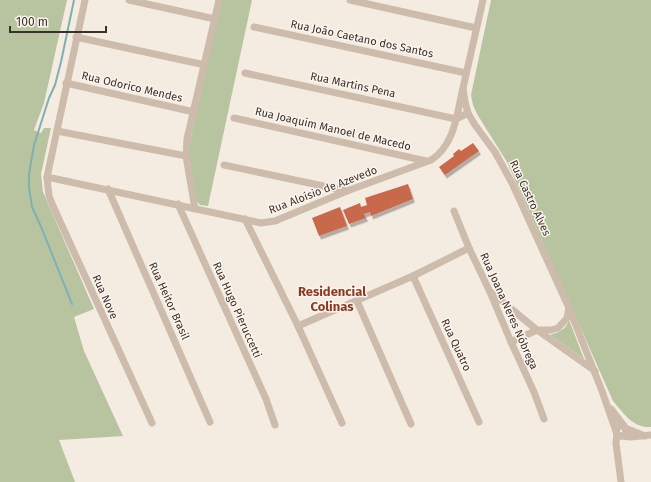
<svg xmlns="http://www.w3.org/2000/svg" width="651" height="482" font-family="'Fira Sans',sans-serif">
  <defs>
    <filter id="shadow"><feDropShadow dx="2" dy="3.5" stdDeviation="0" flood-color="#0004"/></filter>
  </defs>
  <rect width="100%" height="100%" fill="#f4ebe1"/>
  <!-- green -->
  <g fill="#b8c4a0">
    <polygon points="0,0 67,0 44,103 34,130 41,133 44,128 51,128 41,174 43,192 94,309 74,317 84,351 123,436 59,440 75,482 0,482"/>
    <polygon points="221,0 252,0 208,206 200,205 196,200 189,163 189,146"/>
    <path d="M491,0H651V427C633,428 624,414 613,401L507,162L477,114L473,105L471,95Z"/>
    <path d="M569,320L584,359L550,335C560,332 566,329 569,320Z"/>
  </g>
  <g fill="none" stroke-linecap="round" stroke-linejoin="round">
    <!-- stream -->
    <polyline stroke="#7fb0b2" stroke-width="2" points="72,304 42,229 32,207 29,188 29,174 34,145 49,98 55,85 61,62 74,0"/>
  </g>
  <!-- building -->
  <g fill="#c8694b" filter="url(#shadow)">
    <polygon points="473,143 479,151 445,175 439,167 454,156 453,154 459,149 461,151"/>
    <polygon points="408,184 413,199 371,216 370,212 364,214 366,218 349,224 343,210 360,203 361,207 367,205 365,198"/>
    <polygon points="340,207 347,226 319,236 312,218"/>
  </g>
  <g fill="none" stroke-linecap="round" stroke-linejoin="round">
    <!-- street -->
    <g stroke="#cdbbac" stroke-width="7">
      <polyline points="85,0 47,177 49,196 53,206 152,423"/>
      <polyline points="129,0 215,19"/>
      <polyline points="350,0 476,28"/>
      <polyline points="483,0 463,88 465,102 468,113 475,125 495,152 512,183 569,308 602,391 616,431"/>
      <polyline points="254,27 466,73"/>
      <polyline points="76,37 205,65"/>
      <polyline points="245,73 456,119 468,113"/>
      <polyline points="66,83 194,112"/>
      <polyline points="234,118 426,161"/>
      <polyline points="57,131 186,156"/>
      <polyline points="224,165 347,191"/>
      <path d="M47,177L261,223L275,221L347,191L431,160C455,145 457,113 463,88"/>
      <polyline points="108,189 210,422"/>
      <polyline points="178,204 266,399 275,425"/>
      <polyline points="195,209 186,156 187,139 219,0"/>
      <polyline points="454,211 469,248 490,292 511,342 534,392 544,419"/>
      <polyline points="245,219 298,326 342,423"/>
      <polyline points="413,276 479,422"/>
      <polyline points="492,293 537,330 595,371"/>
      <polyline points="357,301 411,424"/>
      <polyline points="298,326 413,276 469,248"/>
      <polyline points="511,342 537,330 551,330 558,328 567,318 569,308"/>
      <polyline points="611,409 624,426"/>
      <circle cx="621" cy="431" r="5"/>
      <polyline points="625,428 645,436"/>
      <polyline points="617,434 616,443 621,482"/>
      <polyline points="621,436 631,437 651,435"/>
    </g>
  </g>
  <g text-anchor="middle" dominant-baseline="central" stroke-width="3" stroke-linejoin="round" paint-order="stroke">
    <!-- street labels -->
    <g font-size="11" fill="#3b302b" stroke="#fbf5ee">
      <text transform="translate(362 39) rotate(12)">Rua João Caetano dos Santos</text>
      <text transform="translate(353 85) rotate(12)">Rua Martins Pena</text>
      <text transform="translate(132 87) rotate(13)">Rua Odorico Mendes</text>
      <text transform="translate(333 129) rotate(13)">Rua Joaquim Manoel de Macedo</text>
      <text transform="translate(323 190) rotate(-21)">Rua Aloísio de Azevedo</text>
      <text transform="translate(530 198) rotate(65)">Rua Castro Alves</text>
      <text transform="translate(105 297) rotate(66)">Rua Nove</text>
      <text transform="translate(169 301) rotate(66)">Rua Heitor Brasil</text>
      <text transform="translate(237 310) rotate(66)">Rua Hugo Pieruccetti</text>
      <text transform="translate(509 311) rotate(66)">Rua Joana Neres Nóbrega</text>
      <text transform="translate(456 345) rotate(65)">Rua Quatro</text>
    </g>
    <!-- quarter labels -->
    <g font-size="13" font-weight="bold" fill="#8c3b22" stroke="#fbf5ee">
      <text x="332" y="291">Residencial<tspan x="332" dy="15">Colinas</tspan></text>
    </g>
  </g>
  <!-- scale -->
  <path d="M10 26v6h96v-6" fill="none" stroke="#3b302b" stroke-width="2"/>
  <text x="16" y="26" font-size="12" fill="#3b302b" stroke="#fbf5ee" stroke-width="3" paint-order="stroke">100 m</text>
</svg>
